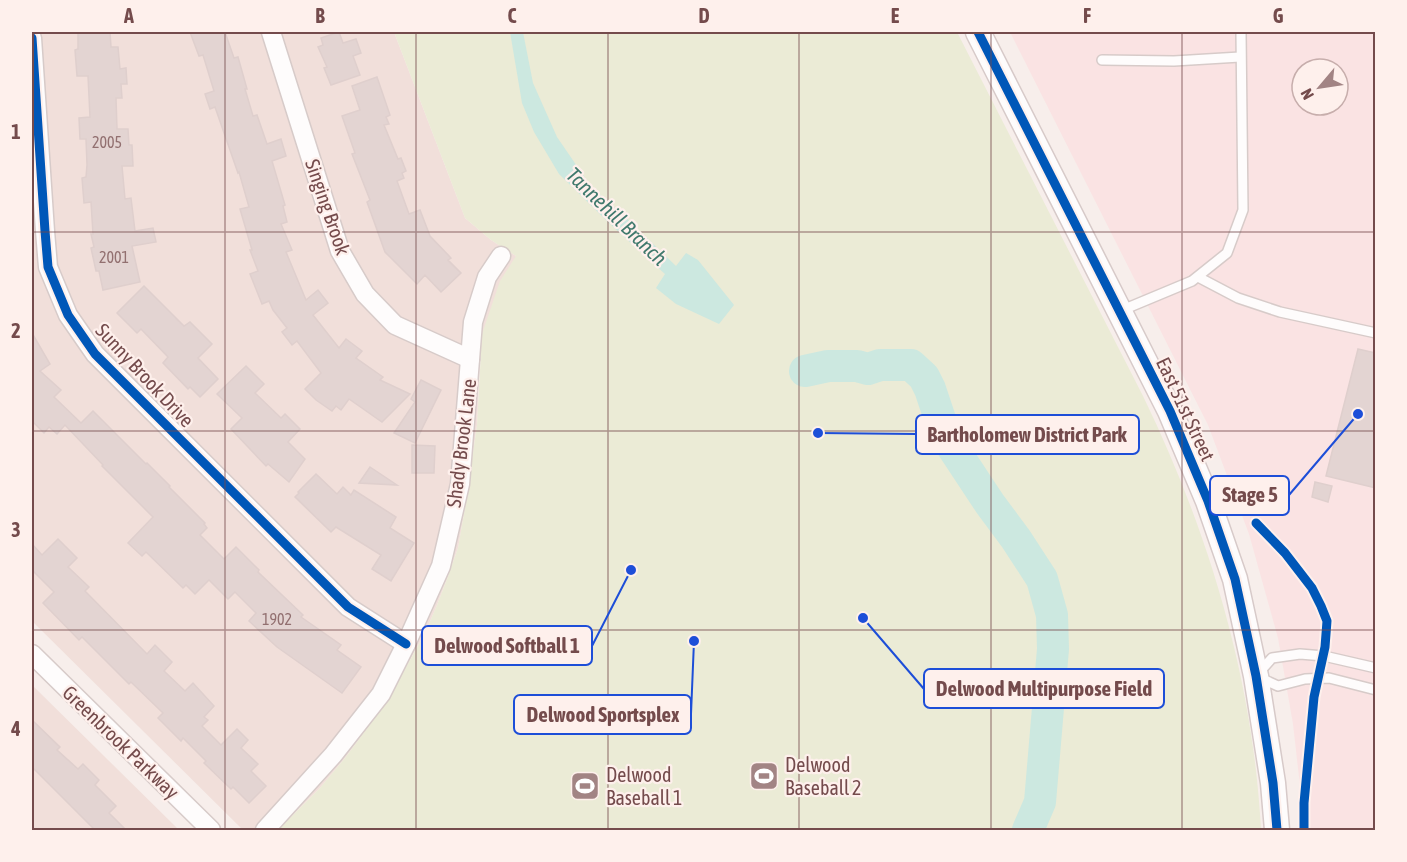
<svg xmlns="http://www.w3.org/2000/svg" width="1407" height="862" font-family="'Asap Condensed',sans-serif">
  <rect width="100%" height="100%" fill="#f7eeeb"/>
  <!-- residential -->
  <g fill="#f1dfda">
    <polygon points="32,32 394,32 465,218 491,240 516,256 480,358 477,425 465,508 458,548 447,579 437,605 425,633 386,703 345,758 319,789 278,830 243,830 32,621"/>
    <polygon points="32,685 179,830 32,830"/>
  </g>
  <!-- commercial -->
  <path fill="#fae3e3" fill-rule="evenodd" d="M1010,32H1375V830H1305L1293,724L1278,638L1249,534L1208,425ZM1302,69H1338V105H1302Z"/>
  <!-- green -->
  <path fill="#ebebd6" d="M394,32H957L1143,396C1209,532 1253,679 1261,830H278L319,789L345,758L386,703L425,633L437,605L447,579L458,548L465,508L477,425L482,334L500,281L516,256L491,240L465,218Z"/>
  <!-- water -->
  <polygon fill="#cce8e0" points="510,32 523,32 533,83 557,137 592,188 617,209 676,266 686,253 698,260 734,305 719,324 676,304 656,288 665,274 609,223 559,174 534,132 522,103"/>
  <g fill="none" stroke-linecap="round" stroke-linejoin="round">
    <!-- river -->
    <polyline stroke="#cce8e0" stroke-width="32" points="805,371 828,366 857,366 868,369 880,365 911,365 924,377 930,389 940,419 951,445 990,504 1016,539 1042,579 1052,615 1053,649 1040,802 1028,830"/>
  </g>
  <!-- building -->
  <g fill="#e3d4d2" stroke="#dfcfcd" stroke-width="1.5">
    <polygon points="78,32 110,32 111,47 118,47 120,69 126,68 127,84 121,84 122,98 116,98 117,129 128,129 129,145 132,145 133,166 122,166 125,199 131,198 135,231 153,228 156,242 132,246 140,282 103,290 99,271 96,271 91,248 94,247 91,234 93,234 91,202 84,203 82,178 86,177 87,165 86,139 80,139 79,118 90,117 88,76 77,76 75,50 78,49"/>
    <polygon points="190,32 225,32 234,58 238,57 247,89 245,89 253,116 257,115 267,144 281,139 286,156 272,161 285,205 283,206 287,222 281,224 292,250 286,252 306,300 318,290 328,303 313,315 339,348 346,339 362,351 356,358 383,377 380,380 410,394 382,422 349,399 341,410 336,406 332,411 316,400 305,389 321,373 297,341 292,345 282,332 287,328 273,310 269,301 262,304 250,274 258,271 250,250 252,250 240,209 249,207 239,172 238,173 215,107 210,109 205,94 214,91 203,55 199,56"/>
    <polygon points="339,32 343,43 356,39 361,53 353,56 360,75 331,85 324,68 327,67 318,47 323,45 321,38"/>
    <polygon points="377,77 390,115 386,117 389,124 384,125 398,159 401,158 406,171 402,173 404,178 397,181 409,214 420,210 430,236 451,258 448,260 461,273 441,292 425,275 417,284 385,252 367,202 370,200 352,154 355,153 342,116 360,110 352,86"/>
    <polygon points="144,286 184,326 190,322 212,344 198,358 218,379 200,397 190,387 188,389 163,363 168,357 141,329 137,333 117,313"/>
    <polygon points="32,333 50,364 40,371 61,390 54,397 81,423 93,411 146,464 147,463 170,486 169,487 205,523 204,524 207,528 200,535 224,559 236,547 259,570 258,572 303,615 301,617 341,645 337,650 361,667 342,693 277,647 249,621 256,613 235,592 228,599 209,580 195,594 186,585 183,588 146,552 142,556 128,543 153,517 102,466 103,465 65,425 57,434 49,427 44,433 32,421"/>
    <polygon points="1358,349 1376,353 1376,488 1326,476"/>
    <polygon points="246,366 264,384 255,393 281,418 285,414 300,429 288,442 305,459 289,482 268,464 266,466 231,429 242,418 217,394"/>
    <polygon points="421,380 441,390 415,443 394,433 415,402 411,399"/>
    <polygon points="412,445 435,446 434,473 412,473"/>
    <polygon points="370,467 397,485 359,483"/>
    <polygon points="316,474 337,494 343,487 351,495 354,490 396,517 390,528 414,543 391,581 372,569 381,555 336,527 331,532 295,497 299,493 298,492"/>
    <polygon points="1315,482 1332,486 1328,502 1312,497"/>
    <polygon points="58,539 77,558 68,567 89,587 85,591 147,654 155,645 172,662 164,671 185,691 193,683 214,706 204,717 208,720 202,726 221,745 237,729 248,740 241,748 258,764 251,771 266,786 249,803 233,787 231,789 204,763 206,761 183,738 181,741 158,718 163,713 131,682 129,684 82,637 79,640 43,603 54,592 32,570 32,544 42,555"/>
    <polygon points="32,720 60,747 57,750 78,769 83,764 99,780 95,785 116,806 109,813 127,831 96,831 32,767"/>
  </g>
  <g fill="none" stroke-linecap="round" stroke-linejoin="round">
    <!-- lane casing -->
    <g stroke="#d7cbc9" stroke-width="12">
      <g id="lane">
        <polyline points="1102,60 1174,61 1240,57"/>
        <polyline points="1198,277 1238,298 1280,312 1376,333"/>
        <polyline points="1120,311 1192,281 1227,253 1243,210 1241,32"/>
        <polyline points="1376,668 1324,656 1300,654 1272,658 1256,676 1278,686 1305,679 1329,678 1376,690"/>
      </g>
    </g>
    <!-- street casing -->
    <g stroke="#d7cbc9" stroke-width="21">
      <g id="street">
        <polyline points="271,32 340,251 365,294 395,325 470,359"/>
        <polyline points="32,38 45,231 48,267 68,315 95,354 348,607 406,644"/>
        <polyline points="32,654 211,830"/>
        <polyline points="265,830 333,755 381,694 406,644 441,566 460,484 473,322 487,277 501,256"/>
      </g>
    </g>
    <!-- secondary casing -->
    <g stroke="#d7cac9" stroke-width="27">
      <polyline id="secondary" points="978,32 1170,411 1208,501 1235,579 1256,676 1273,783 1277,830"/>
    </g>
    <!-- lane -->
    <use href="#lane" stroke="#fefcfc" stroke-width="9"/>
    <!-- street -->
    <use href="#street" stroke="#fefcfc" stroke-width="18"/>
    <!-- secondary -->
    <use href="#secondary" stroke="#fefcfc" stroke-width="24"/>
    <!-- cycleway casing -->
    <g stroke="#fef0ec" stroke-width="13">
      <g id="cycleway">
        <polyline points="978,32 1170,411 1208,501 1235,579 1256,676 1273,783 1277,830"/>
        <polyline points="32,38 45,231 48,267 68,315 95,354 348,607 406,644"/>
        <polyline points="1256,523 1285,553 1312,588 1321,606 1327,621 1325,647 1314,697 1304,803 1304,830"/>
      </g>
    </g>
    <!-- cycleway -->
    <use href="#cycleway" stroke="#0057b8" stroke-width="9"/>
  </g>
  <!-- grid -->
  <path fill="none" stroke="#744b4c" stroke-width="1.5" stroke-opacity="0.55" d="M225,32V830M416,32V830M608,32V830M799,32V830M991,32V830M1182,32V830M32,232H1376M32,431H1376M32,630H1376"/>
  <!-- icons -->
  <defs>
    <g id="stadium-square" transform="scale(1.5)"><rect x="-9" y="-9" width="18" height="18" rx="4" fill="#a28484" stroke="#fef0ec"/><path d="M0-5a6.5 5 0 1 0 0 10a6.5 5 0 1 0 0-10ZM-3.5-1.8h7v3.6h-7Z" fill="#fff"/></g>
  </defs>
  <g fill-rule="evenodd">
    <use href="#stadium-square" x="764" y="776"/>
    <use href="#stadium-square" x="585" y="786"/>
  </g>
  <g text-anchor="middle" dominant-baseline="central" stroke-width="4.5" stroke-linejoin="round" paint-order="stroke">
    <!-- number labels -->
    <g font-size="16" fill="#927070">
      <text x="107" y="142">2005</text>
      <text x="114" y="257">2001</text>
      <text x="277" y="619">1902</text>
    </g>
    <!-- street labels -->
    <g font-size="20" fill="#744b4c" stroke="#fef0ec">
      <text transform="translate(328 207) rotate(71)">Singing Brook</text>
      <text transform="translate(145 375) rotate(47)">Sunny Brook Drive</text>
      <text transform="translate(1186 409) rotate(65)">East 51st Street</text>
      <text transform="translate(461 443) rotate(-83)">Shady Brook Lane</text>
      <text transform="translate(121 742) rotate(44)">Greenbrook Parkway</text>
    </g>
    <!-- poi labels -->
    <g font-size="20" fill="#744b4c" stroke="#fef0ec" text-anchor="start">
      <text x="785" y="764">Delwood<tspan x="785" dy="23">Baseball 2</tspan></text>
      <text x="606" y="774">Delwood<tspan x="606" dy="23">Baseball 1</tspan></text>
    </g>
    <!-- water labels -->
    <g font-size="21" font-style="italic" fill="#40796d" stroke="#fef0ec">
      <text transform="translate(617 216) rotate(44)">Tannehill Branch</text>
    </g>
  </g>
  <!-- callouts -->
  <path fill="none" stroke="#1d4ed8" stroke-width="2" d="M818 433L916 434M1358 414L1289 495M631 570L592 646M863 618L924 689M694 641L691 714"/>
  <g fill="#1d4ed8" stroke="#fef0ec" stroke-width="2">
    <circle cx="818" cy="433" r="6"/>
    <circle cx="1358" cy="414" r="6"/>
    <circle cx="631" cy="570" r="6"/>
    <circle cx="863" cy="618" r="6"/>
    <circle cx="694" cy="641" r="6"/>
  </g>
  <g fill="#fef0ec" stroke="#1d4ed8" stroke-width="2">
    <rect x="916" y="415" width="223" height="39" rx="6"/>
    <rect x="1210" y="476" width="79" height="39" rx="6"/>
    <rect x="422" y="626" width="170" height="39" rx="6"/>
    <rect x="924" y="669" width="240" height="39" rx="6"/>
    <rect x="514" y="695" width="177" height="39" rx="6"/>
  </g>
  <g font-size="21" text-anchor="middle" font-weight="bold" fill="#744b4c">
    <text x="1027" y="442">Bartholomew District Park</text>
    <text x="1250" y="502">Stage 5</text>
    <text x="507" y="653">Delwood Softball 1</text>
    <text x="1044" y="696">Delwood Multipurpose Field</text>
    <text x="603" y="722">Delwood Sportsplex</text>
  </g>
  <!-- border -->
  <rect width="1407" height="862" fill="none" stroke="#fef0ec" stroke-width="66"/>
  <!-- north arrow -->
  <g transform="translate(1320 87) rotate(241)"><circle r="28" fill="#fef0ec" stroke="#c7aeac" stroke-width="1.5"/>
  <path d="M0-4.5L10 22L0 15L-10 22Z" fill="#a28484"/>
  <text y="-9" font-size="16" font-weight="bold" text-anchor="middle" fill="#744b4c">N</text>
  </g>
  <rect x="33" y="33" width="1341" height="796" fill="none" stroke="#744b4c" stroke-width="2"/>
  <g font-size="20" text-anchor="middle" font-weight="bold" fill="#744b4c">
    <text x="129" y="23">A</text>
    <text x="320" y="23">B</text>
    <text x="512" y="23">C</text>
    <text x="704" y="23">D</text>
    <text x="895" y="23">E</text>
    <text x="1087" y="23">F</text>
    <text x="1278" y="23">G</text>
    <text x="16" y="139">1</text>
    <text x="16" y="338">2</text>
    <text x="16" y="537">3</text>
    <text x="16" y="736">4</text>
  </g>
</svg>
